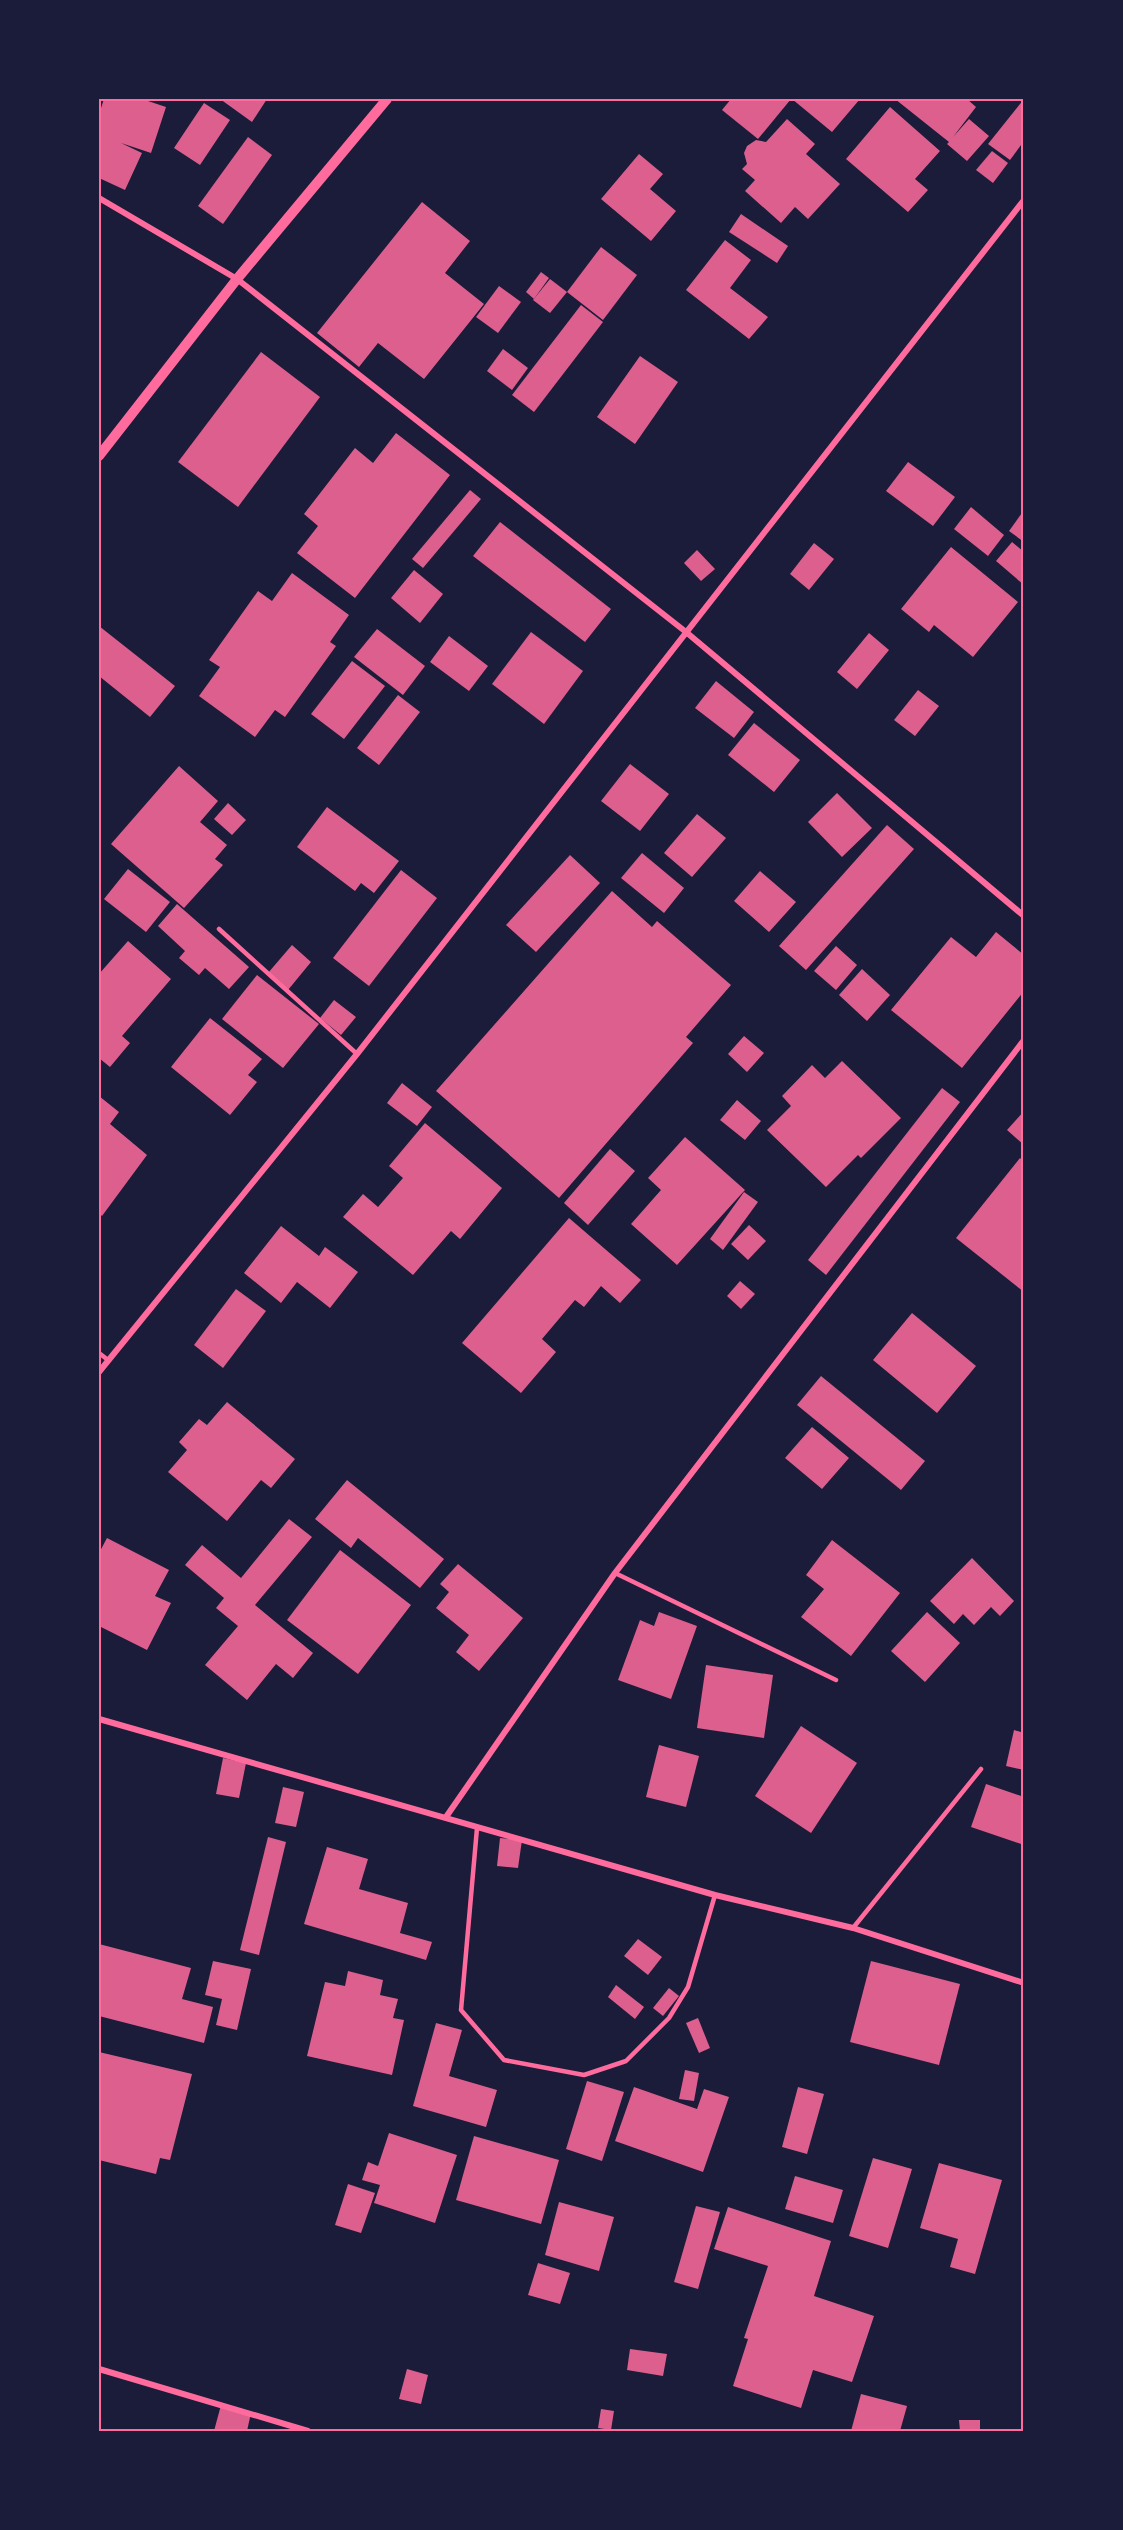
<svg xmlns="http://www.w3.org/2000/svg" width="1123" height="2530" font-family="'Libre Baskerville',serif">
  <rect width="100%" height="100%" fill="#1b1b3a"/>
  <!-- building -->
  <g fill="#dd5f8e">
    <polygon points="104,99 142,99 166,107 151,153 121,143 142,153 125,190 99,178 99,114"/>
    <polygon points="220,99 267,99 252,122"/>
    <polygon points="731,99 791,99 758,139 722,110"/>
    <polygon points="792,99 860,99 832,132"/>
    <polygon points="895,99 967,99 976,107 953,137 969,119 989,136 967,161 947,144 949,142"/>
    <polygon points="1024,99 1024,141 1010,160 988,144"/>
    <polygon points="204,103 230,120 200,165 174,148"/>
    <polygon points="890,107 940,151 915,179 928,190 908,212 846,159"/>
    <polygon points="787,119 815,144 806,154 840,184 808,219 795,207 781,223 745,191 755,180 742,169 747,164 744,153 747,146 756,140 766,142"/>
    <polygon points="248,137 272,155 223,224 198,206"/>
    <polygon points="992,151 1008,163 993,183 976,170"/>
    <polygon points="639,154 663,174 650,189 676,211 651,241 601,199"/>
    <polygon points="422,202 470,241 445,273 484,304 424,379 378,343 359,367 317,333"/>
    <polygon points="741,214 788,246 777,263 729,232"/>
    <polygon points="725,240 751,260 730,288 768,317 749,339 686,290"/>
    <polygon points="601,247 637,275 603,320 567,292"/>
    <polygon points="541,272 549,278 534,299 526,292"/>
    <polygon points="550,279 567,292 550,313 533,300"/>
    <polygon points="499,286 521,302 498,333 476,317"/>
    <polygon points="581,305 603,322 534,412 512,395"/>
    <polygon points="503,349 528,368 512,390 487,371"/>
    <polygon points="261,352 320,397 238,507 178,462"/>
    <polygon points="640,356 678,382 635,444 597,417"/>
    <polygon points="396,433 450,475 355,598 297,553 318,526 304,514 355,448 373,463"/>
    <polygon points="908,462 955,497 933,526 886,491"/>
    <polygon points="470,490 481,499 423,568 412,559"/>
    <polygon points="971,507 1004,535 988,556 954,529"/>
    <polygon points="1024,510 1024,542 1009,531"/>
    <polygon points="500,522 611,609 585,642 473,556"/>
    <polygon points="1012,542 1024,552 1024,585 996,561"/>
    <polygon points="814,543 834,559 809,590 790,574"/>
    <polygon points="951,547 1018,602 973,657 934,625 929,632 901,609"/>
    <polygon points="697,550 715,569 701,581 684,563"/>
    <polygon points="414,570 443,594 420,623 391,598"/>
    <polygon points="292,573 349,615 330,642 336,646 285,717 275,710 255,737 199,696 220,667 209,660 258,591 272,601"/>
    <polygon points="99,626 175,686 150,717 99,676"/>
    <polygon points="377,629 425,666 403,695 354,657"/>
    <polygon points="531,632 583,671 544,724 492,684"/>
    <polygon points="869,633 889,650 857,689 837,672"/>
    <polygon points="449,636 488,666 469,691 430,662"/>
    <polygon points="352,661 385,686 344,739 311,714"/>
    <polygon points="716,681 754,712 734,738 695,708"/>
    <polygon points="918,690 939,706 915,736 894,720"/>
    <polygon points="398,695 420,712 379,765 357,748"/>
    <polygon points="754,723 800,760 774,792 728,755"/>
    <polygon points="630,764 669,794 640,831 601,801"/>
    <polygon points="179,766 218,801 200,822 227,845 215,859 223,865 184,908 111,844"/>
    <polygon points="837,793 872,828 842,857 808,822"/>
    <polygon points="228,803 246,820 232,835 214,819"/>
    <polygon points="327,807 399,861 374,893 361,883 355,891 297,847"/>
    <polygon points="697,814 726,838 692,877 664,853"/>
    <polygon points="887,825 914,849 806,970 779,946"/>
    <polygon points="642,853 684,888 664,913 621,878"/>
    <polygon points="570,855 600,883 536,952 506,925"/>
    <polygon points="128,869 170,902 146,932 104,899"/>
    <polygon points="401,870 437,898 369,986 333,958"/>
    <polygon points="760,871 796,902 769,932 734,901"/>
    <polygon points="612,891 652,927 657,921 731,985 686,1037 693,1043 559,1198 436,1091"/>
    <polygon points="177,904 249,967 229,989 205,968 199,975 179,958 185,951 158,926"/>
    <polygon points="996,932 1024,955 1024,991 962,1068 891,1010 951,937 976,957"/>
    <polygon points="128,941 171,979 122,1036 130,1043 110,1067 99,1058 99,974"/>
    <polygon points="292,945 311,962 288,990 268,973"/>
    <polygon points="836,946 857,965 836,990 814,971"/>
    <polygon points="862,969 890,995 867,1021 839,995"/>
    <polygon points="257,975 319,1024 283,1068 222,1019"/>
    <polygon points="334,1000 356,1017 341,1035 320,1018"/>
    <polygon points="210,1018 262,1059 248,1075 257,1082 230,1115 171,1067"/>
    <polygon points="744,1036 764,1053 747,1072 728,1054"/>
    <polygon points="842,1061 901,1118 861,1158 858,1155 826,1187 767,1130 791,1106 782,1096 812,1065 825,1078"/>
    <polygon points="402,1083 432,1107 417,1126 387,1103"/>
    <polygon points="942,1088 960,1102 826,1275 808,1260"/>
    <polygon points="99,1096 119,1112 110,1124 147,1155 102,1216 99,1213"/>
    <polygon points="737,1100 761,1121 745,1140 720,1120"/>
    <polygon points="1024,1111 1024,1145 1007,1130"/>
    <polygon points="425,1123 502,1188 460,1239 451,1231 413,1275 343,1217 363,1194 378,1207 403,1178 389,1166"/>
    <polygon points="685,1137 745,1190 677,1265 631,1224 661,1190 648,1178"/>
    <polygon points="610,1149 635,1171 588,1225 564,1203"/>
    <polygon points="1020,1158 1024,1162 1024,1292 956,1238"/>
    <polygon points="744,1192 758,1202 723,1250 710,1239"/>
    <polygon points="569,1218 641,1280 620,1303 601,1286 584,1307 575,1300 542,1339 556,1352 521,1393 462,1343"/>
    <polygon points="749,1225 766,1241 748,1260 731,1244"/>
    <polygon points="281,1226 319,1256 325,1247 358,1272 330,1308 297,1282 281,1303 244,1273"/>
    <polygon points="740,1281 755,1294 741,1309 727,1296"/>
    <polygon points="236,1289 266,1311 223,1368 194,1345"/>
    <polygon points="912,1313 976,1366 937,1413 873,1360"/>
    <polygon points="821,1376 925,1461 901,1490 797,1405"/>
    <polygon points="227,1402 295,1459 271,1488 261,1480 227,1521 168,1472 187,1450 179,1442 199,1419 207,1425"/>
    <polygon points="812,1427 849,1458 822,1489 785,1458"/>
    <polygon points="347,1480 444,1559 420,1588 358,1538 351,1548 315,1519"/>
    <polygon points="289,1519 312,1537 255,1605 313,1653 293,1678 276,1664 247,1700 205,1665 238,1626 216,1608 224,1598 185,1565 202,1545 241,1578"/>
    <polygon points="107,1538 169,1570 155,1596 171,1603 147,1650 99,1626 99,1553"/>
    <polygon points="832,1540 900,1593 851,1656 801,1617 824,1589 806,1575"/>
    <polygon points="340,1550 411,1605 358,1674 287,1620"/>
    <polygon points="972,1558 1014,1601 1000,1616 991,1607 974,1625 963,1614 954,1624 930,1601"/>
    <polygon points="458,1564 523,1618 479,1671 456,1652 469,1635 436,1608 449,1592 440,1584"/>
    <polygon points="659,1612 697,1626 671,1699 618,1680 640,1620 654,1626"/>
    <polygon points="927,1612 960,1643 925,1682 891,1651"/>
    <polygon points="706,1665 773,1675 764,1738 697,1728"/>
    <polygon points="801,1726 857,1763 811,1833 755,1796"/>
    <polygon points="1014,1730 1024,1733 1024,1770 1006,1766"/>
    <polygon points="659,1745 699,1756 686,1807 646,1797"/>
    <polygon points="223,1758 246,1763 239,1798 216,1794"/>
    <polygon points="986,1784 1024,1797 1024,1845 971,1827"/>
    <polygon points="283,1787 304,1792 296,1827 275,1823"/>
    <polygon points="268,1837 286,1842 259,1955 240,1950"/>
    <polygon points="500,1838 522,1840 518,1868 497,1866"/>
    <polygon points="327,1847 368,1859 359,1889 408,1903 400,1933 432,1942 426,1960 304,1924"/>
    <polygon points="638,1939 662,1957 648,1975 624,1956"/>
    <polygon points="99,1944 191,1968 182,1999 213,2007 204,2043 99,2016"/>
    <polygon points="213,1961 251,1969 237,2030 216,2025 222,1999 205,1995"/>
    <polygon points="871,1961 960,1984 939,2065 850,2042"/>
    <polygon points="348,1971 383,1980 380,1995 398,1999 393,2018 404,2020 392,2075 307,2056 325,1982 345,1986"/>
    <polygon points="616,1985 644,2007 635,2019 608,1997"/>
    <polygon points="669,1988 679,1996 663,2016 653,2008"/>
    <polygon points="698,2018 710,2048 699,2053 686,2023"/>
    <polygon points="436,2023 462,2030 449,2076 497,2090 486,2127 413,2106"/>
    <polygon points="99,2052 192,2074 170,2160 160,2158 156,2174 99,2160"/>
    <polygon points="685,2070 699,2073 694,2101 679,2099"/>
    <polygon points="587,2081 624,2092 602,2161 566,2149"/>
    <polygon points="634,2087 697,2109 704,2089 729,2097 703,2172 615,2141"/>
    <polygon points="798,2087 824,2094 807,2154 782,2147"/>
    <polygon points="389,2133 457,2155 435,2223 374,2203 380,2185 362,2180 368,2162 378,2166"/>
    <polygon points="474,2136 559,2160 541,2224 456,2200"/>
    <polygon points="873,2158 912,2169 888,2248 849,2236"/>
    <polygon points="939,2163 1002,2180 975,2274 950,2267 958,2239 920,2228"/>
    <polygon points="795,2176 843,2190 833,2223 785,2209"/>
    <polygon points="348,2184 375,2193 361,2233 335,2225"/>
    <polygon points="559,2202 614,2217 599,2271 545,2255"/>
    <polygon points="696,2206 720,2212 698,2289 674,2282"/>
    <polygon points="728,2207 831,2241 814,2296 874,2316 852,2382 813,2370 801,2408 733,2386 748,2339 744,2338 768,2266 714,2249"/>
    <polygon points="538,2263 570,2273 560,2304 528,2295"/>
    <polygon points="630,2349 667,2354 663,2376 627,2370"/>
    <polygon points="407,2369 428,2375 421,2404 399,2399"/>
    <polygon points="861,2394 907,2406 900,2431 851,2431"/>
    <polygon points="221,2405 251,2413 247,2431 214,2431"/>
    <polygon points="601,2409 614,2411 611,2430 598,2428"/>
    <polygon points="959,2420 980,2420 980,2431 960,2431"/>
  </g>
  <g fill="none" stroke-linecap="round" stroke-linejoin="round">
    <!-- service -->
    <g stroke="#ff6b9d" stroke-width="4.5">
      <polyline points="219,929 357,1054"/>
      <polyline points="99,1353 108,1360"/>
      <polyline points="615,1573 836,1680"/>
      <polyline points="477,1828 461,2010 504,2060 584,2075 626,2061 669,2018 688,1987 715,1895"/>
      <polyline points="853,1928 981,1769"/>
    </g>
    <!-- minor -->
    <g stroke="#ff6b9d" stroke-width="6">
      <polyline points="99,198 237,279 686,632 1024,916"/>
      <polyline points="99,1372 357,1054 1024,200"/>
      <polyline points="99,1719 715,1895 853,1928 1024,1983"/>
      <polyline points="446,1817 615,1573 1024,1040"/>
      <polyline points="99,2369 308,2431"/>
    </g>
    <!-- tertiary -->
    <polyline stroke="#ff6b9d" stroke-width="10" points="99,456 237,279 387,99"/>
  </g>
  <!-- border -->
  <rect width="1123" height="2530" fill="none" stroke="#1b1b3a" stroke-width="201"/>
  <rect x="100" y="100" width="922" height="2330" fill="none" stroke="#ff6b9d" stroke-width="2"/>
</svg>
